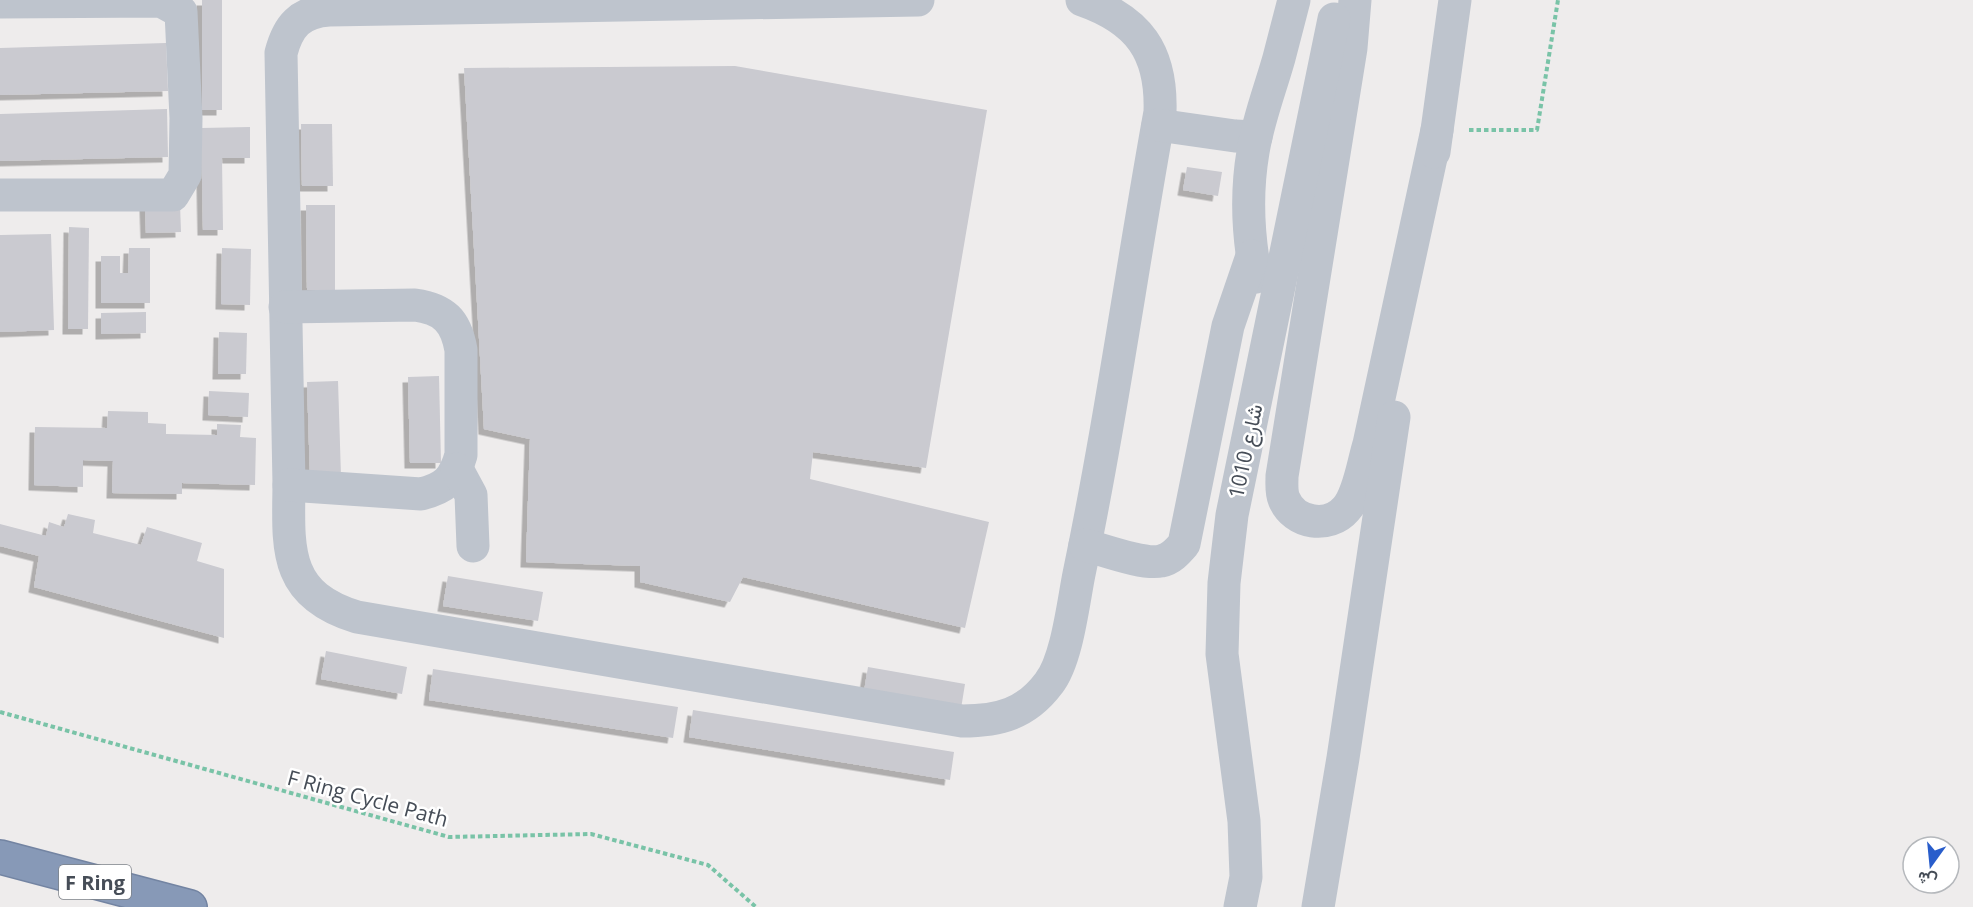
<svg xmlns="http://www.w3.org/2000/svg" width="1973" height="907" font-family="'Open Sans',Vazirmatn,sans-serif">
  <defs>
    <filter id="shadow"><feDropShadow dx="-5.5" dy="5.5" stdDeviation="0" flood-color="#0004"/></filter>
  </defs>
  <rect width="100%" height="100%" fill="#eeecec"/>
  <!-- building -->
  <g fill="#cacad0" filter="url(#shadow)">
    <rect x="202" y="0" width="20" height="110"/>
    <polygon points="166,43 168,91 0,95 0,48"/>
    <polygon points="735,66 987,110 926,468 813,452 810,479 989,522 965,628 743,577 730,602 640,582 640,566 526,562 530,439 484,429 464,68"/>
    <polygon points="167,109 168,157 0,161 0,114"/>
    <polygon points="301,124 332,124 333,186 302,186"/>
    <polygon points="250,127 250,158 222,158 223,230 203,230 201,128"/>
    <polygon points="1187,167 1222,172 1218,196 1183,190"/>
    <polygon points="180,204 181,232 146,233 145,205"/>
    <polygon points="306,205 335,205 335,290 307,290"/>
    <polygon points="69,227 89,228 88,329 68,329"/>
    <polygon points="51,234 54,330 0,332 0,235"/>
    <polygon points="129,248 150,248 150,303 101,303 101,256 120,256 120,273 128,273"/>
    <polygon points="222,248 251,249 250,305 221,304"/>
    <polygon points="146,312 146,333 101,334 101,313"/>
    <polygon points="219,332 247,333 246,374 218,374"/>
    <polygon points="439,376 441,463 410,463 408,377"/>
    <polygon points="338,381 341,477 310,478 307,382"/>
    <polygon points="209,391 249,393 248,417 208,415"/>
    <polygon points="108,411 148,412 148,423 166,424 166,434 217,435 217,424 241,425 240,437 256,438 255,485 182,483 182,494 112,493 113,461 83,460 83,487 34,485 35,427 107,428"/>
    <polygon points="68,514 95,520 93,533 141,545 147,527 202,543 197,561 224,569 224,638 34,587 39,556 0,546 0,524 46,536 49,522 64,527"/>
    <polygon points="448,576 543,592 538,621 443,606"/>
    <polygon points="326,651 407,667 402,694 321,679"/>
    <polygon points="868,667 965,684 960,715 863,698"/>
    <polygon points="433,669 678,707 673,738 429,700"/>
    <polygon points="693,710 954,752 950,780 689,737"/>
  </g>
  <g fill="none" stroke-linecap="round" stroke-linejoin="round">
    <!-- highway casing -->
    <g stroke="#7384a2" stroke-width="36">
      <polyline id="highway" points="0,857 190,907"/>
    </g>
    <!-- path -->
    <g stroke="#79c3a7" stroke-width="4" stroke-dasharray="4.5 3" stroke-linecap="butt">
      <polyline points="1469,130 1537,130 1558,0"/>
      <polyline points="0,712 449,837 591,834 708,865 756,907"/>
    </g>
    <!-- minor -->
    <g stroke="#bec4cd" stroke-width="33">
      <path d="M918,0L329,10C300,12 288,26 281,53L289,485C288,550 284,595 357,617L962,721C999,721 1026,714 1049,683C1067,660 1073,604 1079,574C1111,421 1132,266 1160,112C1162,52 1139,20 1082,0"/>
      <path d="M1355,0L1351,48L1282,476C1282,484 1281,492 1284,499C1294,524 1329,529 1346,509C1359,495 1363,463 1369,444L1437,130"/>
      <polyline points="0,2 161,1 181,12 186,118 185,175 173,195 0,195"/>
      <polyline points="1158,125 1235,136 1256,137"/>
      <polyline points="1434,152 1455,0"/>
      <path d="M1256,277C1248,236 1246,193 1253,152C1258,120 1270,90 1279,58C1284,39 1289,19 1294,0"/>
      <path d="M285,307L415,305C444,309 456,321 461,350V455C454,480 445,488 421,494L289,485"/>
      <polyline points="457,469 471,495 473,546"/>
      <path d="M1085,545C1104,550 1144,565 1161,561C1171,559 1177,552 1184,544L1228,326L1252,256"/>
      <polyline points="1240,907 1246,877 1244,821 1222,654 1224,583 1232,515 1334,19"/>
      <polyline points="1318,907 1343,758 1394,417"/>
    </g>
    <!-- highway -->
    <use href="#highway" stroke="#8799b7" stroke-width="33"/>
  </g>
  <g text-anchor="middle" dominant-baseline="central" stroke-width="5" stroke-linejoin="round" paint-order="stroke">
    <!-- shield labels -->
    <rect fill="#fff" stroke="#7e8289" stroke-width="1.5" x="59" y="865" width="72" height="34" rx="4.5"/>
    <g font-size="20" font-weight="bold" fill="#464d57">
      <text x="95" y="882">F Ring</text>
    </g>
    <!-- street labels -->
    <g font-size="21" fill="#464d57" stroke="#fff">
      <text transform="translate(1245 451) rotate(-78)">شارع 1010</text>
      <text transform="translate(368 798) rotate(15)">F Ring Cycle Path</text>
    </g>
  </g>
  <!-- north arrow -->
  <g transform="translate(1931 865) rotate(195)"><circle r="28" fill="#ffffff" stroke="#b5b8bc" stroke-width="1.5"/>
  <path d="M0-4.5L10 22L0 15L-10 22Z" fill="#295dcb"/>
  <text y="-9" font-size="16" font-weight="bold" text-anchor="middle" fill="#464d57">ش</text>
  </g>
</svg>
